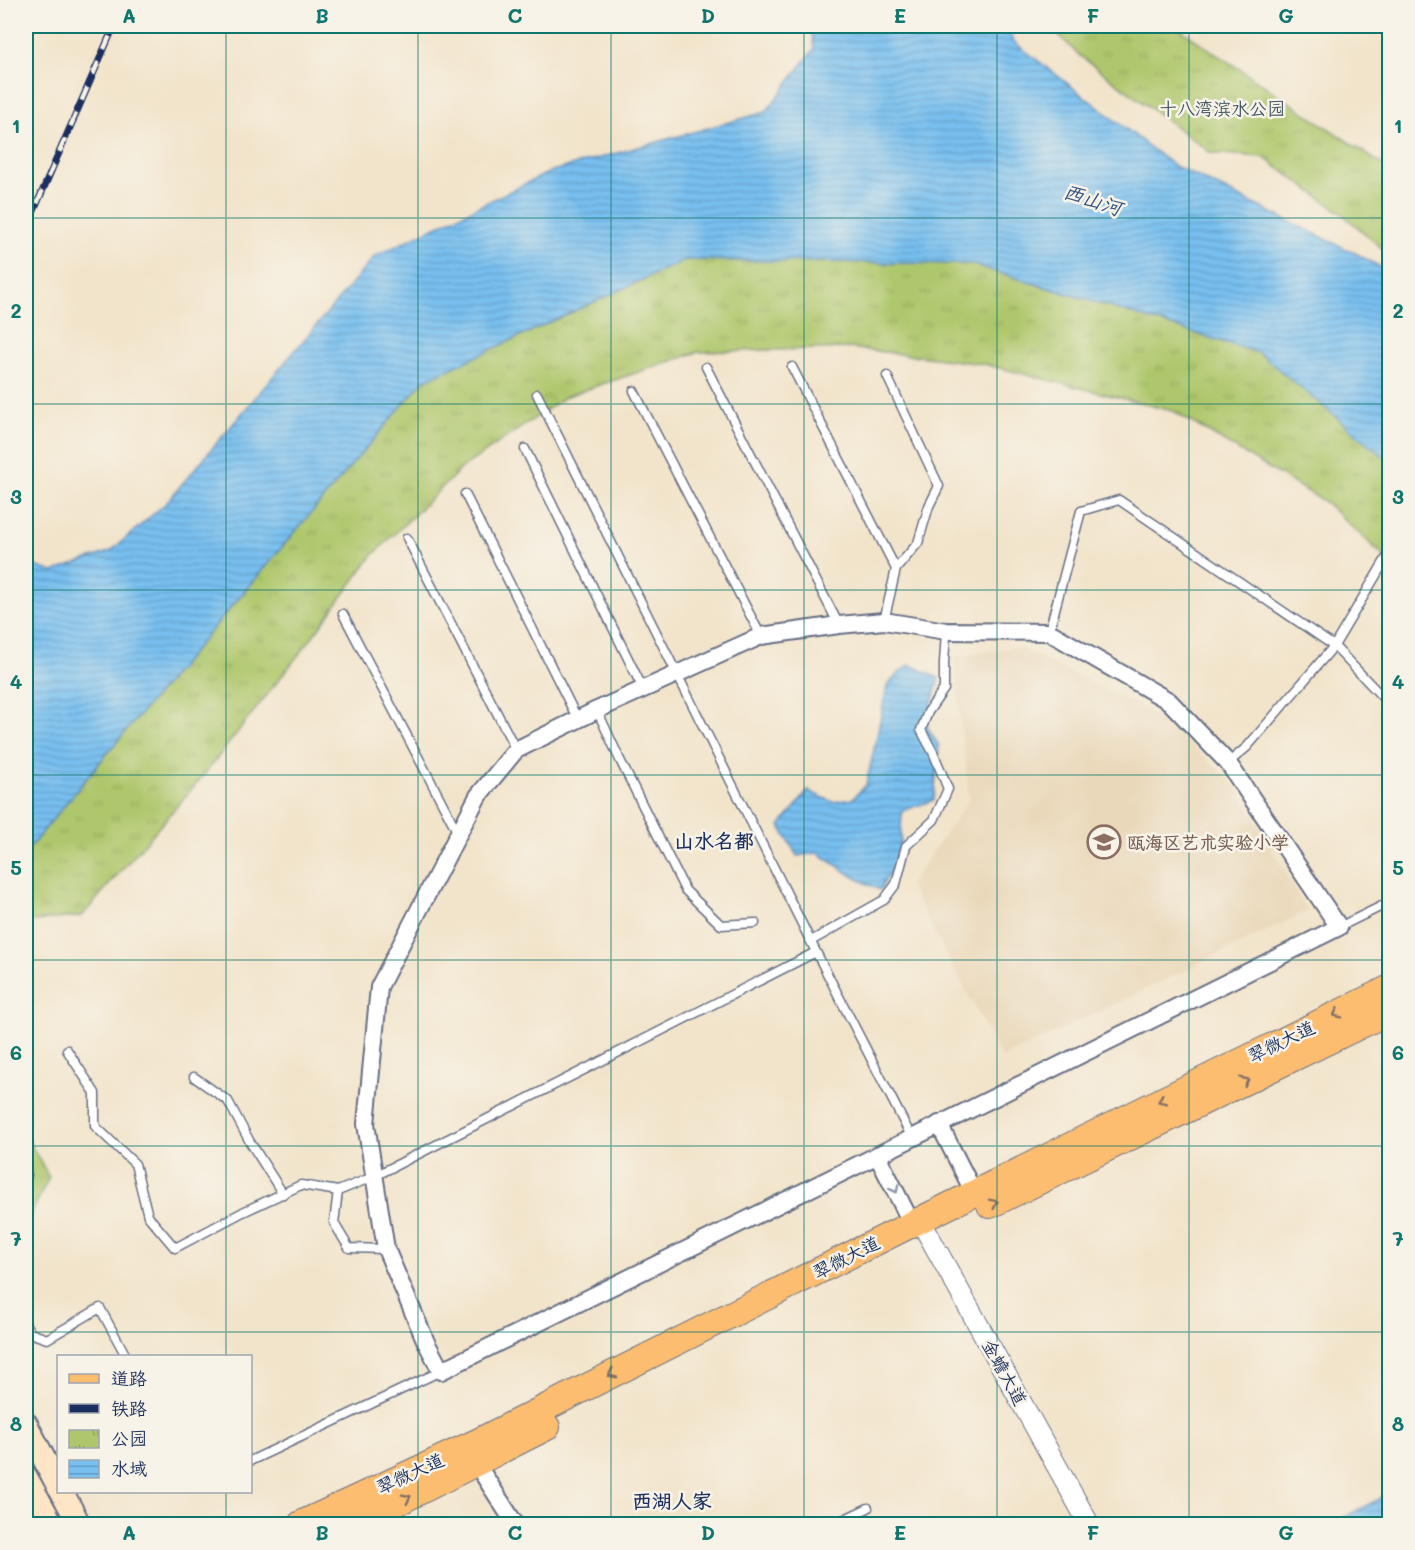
<svg xmlns="http://www.w3.org/2000/svg" width="1415" height="1550" font-family="Mali,'LXGW WenKai TC',sans-serif">
  <defs>
    <pattern id="park-tufts" width="24" height="20" patternUnits="userSpaceOnUse" patternTransform="scale(1.5)"><rect width="24" height="20" fill="#afc76c"/><path d="M3 7l-1-3M5 7V3M7 7l1-3M15 17l-1-3M17 17v-4M19 17l1-3" fill="none" stroke="#96ab60"/></pattern>
    <pattern id="water-rules" width="6" height="5" patternUnits="userSpaceOnUse" patternTransform="scale(1.5)"><rect width="6" height="5" fill="#78c0f0"/><path d="M0 2.5h6" fill="none" stroke="#629cc6"/></pattern>
  </defs>
  <rect width="100%" height="100%" fill="#f7f3e8"/>
  <filter id="ink" filterUnits="userSpaceOnUse"><feTurbulence type="fractalNoise" baseFrequency=".0167" numOctaves="2"/><feDisplacementMap in="SourceGraphic" scale="12" xChannelSelector="R" yChannelSelector="G"/><feConvolveMatrix kernelMatrix="1 2 1 2 8 2 1 2 1" color-interpolation-filters="sRGB"/></filter>
  <filter id="wash" filterUnits="userSpaceOnUse"><feTurbulence type="fractalNoise" baseFrequency=".008" numOctaves="4" result="noise"/><feDisplacementMap in="SourceGraphic" scale="24" xChannelSelector="R" yChannelSelector="G"/><feGaussianBlur stdDeviation="1.35" result="paint"/><feColorMatrix in="noise" values="0 0 0 0 0 0 0 0 0 0 0 0 0 0 0 0 0 1.4 0 .05"/><feComposite in="paint" operator="in"/></filter>
  <g filter="url(#wash)">
    <rect width="100%" height="100%" fill="#f2e4cb"/>
    <!-- built -->
    <polygon fill="#ead8ba" points="1019,647 1161,717 1236,786 1308,911 1002,1058 909,885 969,800 954,657"/>
    <!-- park -->
    <g fill="url(#park-tufts)" stroke="#657b65" stroke-width="1.5">
      <polygon points="1049,26 1175,26 1389,169 1389,254 1340,212 1263,157 1211,153 1079,55"/>
      <polygon points="685,260 971,264 1259,353 1389,461 1389,561 1325,502 1173,411 984,364 850,348 698,352 567,396 462,468 372,556 307,644 203,776 82,916 26,922 26,852 114,745 423,381"/>
      <polygon points="26,1136 49,1177 26,1225"/>
    </g>
    <!-- water -->
    <g fill="url(#water-rules)" stroke="#4a78a7" stroke-width="1.5">
      <polygon points="811,26 1005,26 1014,42 1173,165 1359,255 1389,272 1389,461 1259,353 971,264 685,260 423,381 114,745 26,852 26,563 53,572 111,551 166,503 375,256 552,171 766,112 814,49"/>
      <polygon points="910,665 939,678 926,725 939,746 934,800 902,811 900,854 880,890 854,877 818,853 797,856 780,826 808,791 833,802 852,799 866,785 876,741 887,686 901,671"/>
      <polygon points="1389,1494 1389,1516 1376,1524 1331,1524"/>
    </g>
  </g>
  <g filter="url(#ink)">
    <g fill="none" stroke-linecap="round" stroke-linejoin="round">
      <!-- service casing -->
      <g stroke="#666e84" stroke-width="11">
        <g id="service">
          <polyline points="706,367 839,625"/>
          <polyline points="792,367 896,569 884,621"/>
          <polyline points="887,376 939,486 929,506 918,543 896,569"/>
          <polyline points="634,391 761,636"/>
          <polyline points="537,394 816,952"/>
          <polyline points="525,449 643,689"/>
          <polyline points="465,494 578,720"/>
          <polyline points="407,538 516,750"/>
          <polyline points="343,614 458,833"/>
          <polyline points="1049,632 1081,511 1119,500 1334,646 1390,705"/>
          <polyline points="597,710 620,760 685,890 721,925 755,923"/>
          <polyline points="1228,763 1247,747 1334,646 1390,552"/>
          <polyline points="1339,927 1390,902"/>
          <polyline points="811,941 884,900 896,884 906,846 934,820 948,789 934,754 921,730 928,712 944,689 944,663 946,631"/>
          <polyline points="67,1050 95,1093 95,1126 135,1164 148,1216 175,1248 243,1212 301,1185 338,1191 375,1176 816,952 912,1138"/>
          <polyline points="194,1077 228,1101 250,1142 283,1194"/>
          <polyline points="26,1173 27,1175 26,1178"/>
          <polyline points="338,1191 334,1223 349,1248 386,1249"/>
          <polyline points="26,1325 30,1333 47,1339 100,1308 126,1356"/>
          <polyline points="250,1461 441,1371"/>
          <polyline points="834,1524 868,1508"/>
        </g>
      </g>
      <!-- minor casing -->
      <g stroke="#666e84" stroke-width="20">
        <g id="minor">
          <polygon points="884,621 946,631 1049,632 1169,701 1228,763 1339,927 441,1371 426,1342 386,1249 366,1124 379,987 478,796 516,750 597,710 761,636 839,625"/>
          <polyline points="939,1124 974,1193"/>
          <polyline points="877,1155 912,1224"/>
          <polyline points="476,1463 515,1524"/>
        </g>
      </g>
      <!-- tertiary casing -->
      <g stroke="#666e84" stroke-width="22">
        <polyline id="tertiary" points="920,1220 1089,1524"/>
      </g>
      <!-- secondary casing -->
      <g stroke="#666e84" stroke-width="26">
        <g id="secondary">
          <polyline points="26,1424 58,1486"/>
          <polyline points="26,1477 52,1524"/>
          <polyline points="62,1492 79,1524"/>
        </g>
      </g>
      <!-- primary casing -->
      <g stroke="#666e84" stroke-width="28">
        <g id="primary">
          <polyline points="990,1205 1390,1011"/>
          <polyline points="301,1524 475,1443 912,1224 1390,988"/>
          <polyline points="355,1524 547,1427"/>
        </g>
      </g>
      <!-- service -->
      <use href="#service" stroke="#fff" stroke-width="8"/>
      <!-- minor -->
      <use href="#minor" stroke="#fff" stroke-width="16"/>
      <!-- tertiary -->
      <use href="#tertiary" stroke="#fff" stroke-width="20"/>
      <!-- secondary -->
      <use href="#secondary" stroke="#fee5c5" stroke-width="22"/>
      <!-- primary -->
      <use href="#primary" stroke="#fcbd6f" stroke-width="26"/>
      <!-- rail casing -->
      <g stroke="#1b2f5e" stroke-width="7">
        <polyline id="rail" points="26,229 114,26"/>
      </g>
      <!-- rail -->
      <use href="#rail" stroke="#f7f3e8" stroke-width="4.5" stroke-dasharray="14" stroke-linecap="butt"/>
    </g>
    <!-- one-way arrows -->
    <defs><path id="oneway-chevron" d="M-2-3.5L2.5 0L-2 3.5" fill="none" stroke-width="1.6" stroke-linecap="round" stroke-linejoin="round" transform="scale(1.5)"/></defs>
    <g stroke="#806f66">
      <use href="#oneway-chevron" transform="translate(1337 1014) rotate(154)"/>
      <use href="#oneway-chevron" transform="translate(1245 1081) rotate(-26)"/>
      <use href="#oneway-chevron" transform="translate(1162 1100) rotate(154)"/>
      <use href="#oneway-chevron" transform="translate(994 1203) rotate(-26)"/>
      <use href="#oneway-chevron" transform="translate(612 1374) rotate(153)"/>
      <use href="#oneway-chevron" transform="translate(407 1498) rotate(-27)"/>
    </g>
    <use stroke="#8d97ae" href="#oneway-chevron" transform="translate(895 1189) rotate(63)"/>
  </g>
  <!-- grid -->
  <path fill="none" stroke="#0f766e" stroke-width="1.5" stroke-opacity="0.55" d="M226,26V1356M418,26V1524M611,26V1524M804,26V1524M997,26V1524M1189,26V1524M26,218H1390M26,404H1390M26,590H1390M26,775H1390M26,960H1390M26,1146H1390M26,1332H1390M226,1492V1524"/>
  <!-- icons -->
  <defs>
    <g id="school-ring" transform="scale(1.725)"><circle r="9.5" fill="#f7f3e8" stroke="#8d6e63" stroke-width="1.5"/><path d="M0-5L7-2L0 1L-7-2ZM-4 1L0 2.5L4 1V4Q0 6-4 4Z" fill="#8d6e63"/></g>
  </defs>
  <g fill-rule="evenodd">
    <use href="#school-ring" x="1104" y="842"/>
  </g>
  <g text-anchor="middle" dominant-baseline="central" stroke-width="5" stroke-linejoin="round" paint-order="stroke">
    <!-- park labels -->
    <g font-size="18" fill="#405562" stroke="#f7f3e8">
      <text x="1222" y="108">十八湾滨水公园</text>
    </g>
    <!-- education labels -->
    <g font-size="18" font-weight="bold" fill="#785e54" stroke="#f7f3e8" text-anchor="start">
      <text x="1127" y="842">瓯海区艺术实验小学</text>
    </g>
    <!-- street labels -->
    <g font-size="18" fill="#1b2f5e" stroke="#f7f3e8">
      <text transform="translate(1281 1041) rotate(-26)">翠微大道</text>
      <text transform="translate(846 1257) rotate(-27)">翠微大道</text>
      <text transform="translate(1005 1372) rotate(61)">金蟾大道</text>
      <text transform="translate(410 1473) rotate(-25)">翠微大道</text>
    </g>
    <!-- water labels -->
    <g font-size="20" font-style="italic" fill="#325382" stroke="#f7f3e8">
      <text transform="translate(1093 199) rotate(18)">西山河</text>
    </g>
    <!-- neighbourhood labels -->
    <g font-size="20" font-weight="bold" fill="#1b2f5e" stroke="#f7f3e8">
      <text x="714" y="840">山水名都</text>
      <text x="672" y="1500">西湖人家</text>
    </g>
  </g>
  <!-- margin -->
  <rect width="1415" height="1550" fill="none" stroke="#f7f3e8" stroke-width="66"/>
  <!-- legend -->
  <rect x="57" y="1355" width="195" height="138" fill="#f7f3e8" stroke="#9fa5b1" stroke-width="1.5"/>
  <rect x="69" y="1374" width="30" height="9" fill="#fcbd6f" stroke="#9fa5b1" stroke-width="1.5"/>
  <text x="111" y="1385" font-size="18" fill="#1b2f5e">道路</text>
  <rect x="69" y="1404" width="30" height="9" fill="#1b2f5e" stroke="#9fa5b1" stroke-width="1.5"/>
  <text x="111" y="1415" font-size="18" fill="#1b2f5e">铁路</text>
  <rect x="69" y="1430" width="30" height="18" fill="url(#park-tufts)" stroke="#9fa5b1" stroke-width="1.5"/>
  <text x="111" y="1445" font-size="18" fill="#1b2f5e">公园</text>
  <rect x="69" y="1460" width="30" height="18" fill="url(#water-rules)" stroke="#9fa5b1" stroke-width="1.5"/>
  <text x="111" y="1475" font-size="18" fill="#1b2f5e">水域</text>
  <rect x="33" y="33" width="1349" height="1484" fill="none" stroke="#0f766e" stroke-width="2"/>
  <g font-size="20" text-anchor="middle" font-weight="bold" fill="#0f766e">
    <text x="129" y="23">A</text>
    <text x="322" y="23">B</text>
    <text x="515" y="23">C</text>
    <text x="708" y="23">D</text>
    <text x="900" y="23">E</text>
    <text x="1093" y="23">F</text>
    <text x="1286" y="23">G</text>
    <text x="16" y="133">1</text>
    <text x="1398" y="133">1</text>
    <text x="16" y="318">2</text>
    <text x="1398" y="318">2</text>
    <text x="16" y="504">3</text>
    <text x="1398" y="504">3</text>
    <text x="16" y="689">4</text>
    <text x="1398" y="689">4</text>
    <text x="16" y="875">5</text>
    <text x="1398" y="875">5</text>
    <text x="16" y="1060">6</text>
    <text x="1398" y="1060">6</text>
    <text x="16" y="1246">7</text>
    <text x="1398" y="1246">7</text>
    <text x="16" y="1431">8</text>
    <text x="1398" y="1431">8</text>
    <text x="129" y="1540">A</text>
    <text x="322" y="1540">B</text>
    <text x="515" y="1540">C</text>
    <text x="708" y="1540">D</text>
    <text x="900" y="1540">E</text>
    <text x="1093" y="1540">F</text>
    <text x="1286" y="1540">G</text>
  </g>
</svg>
